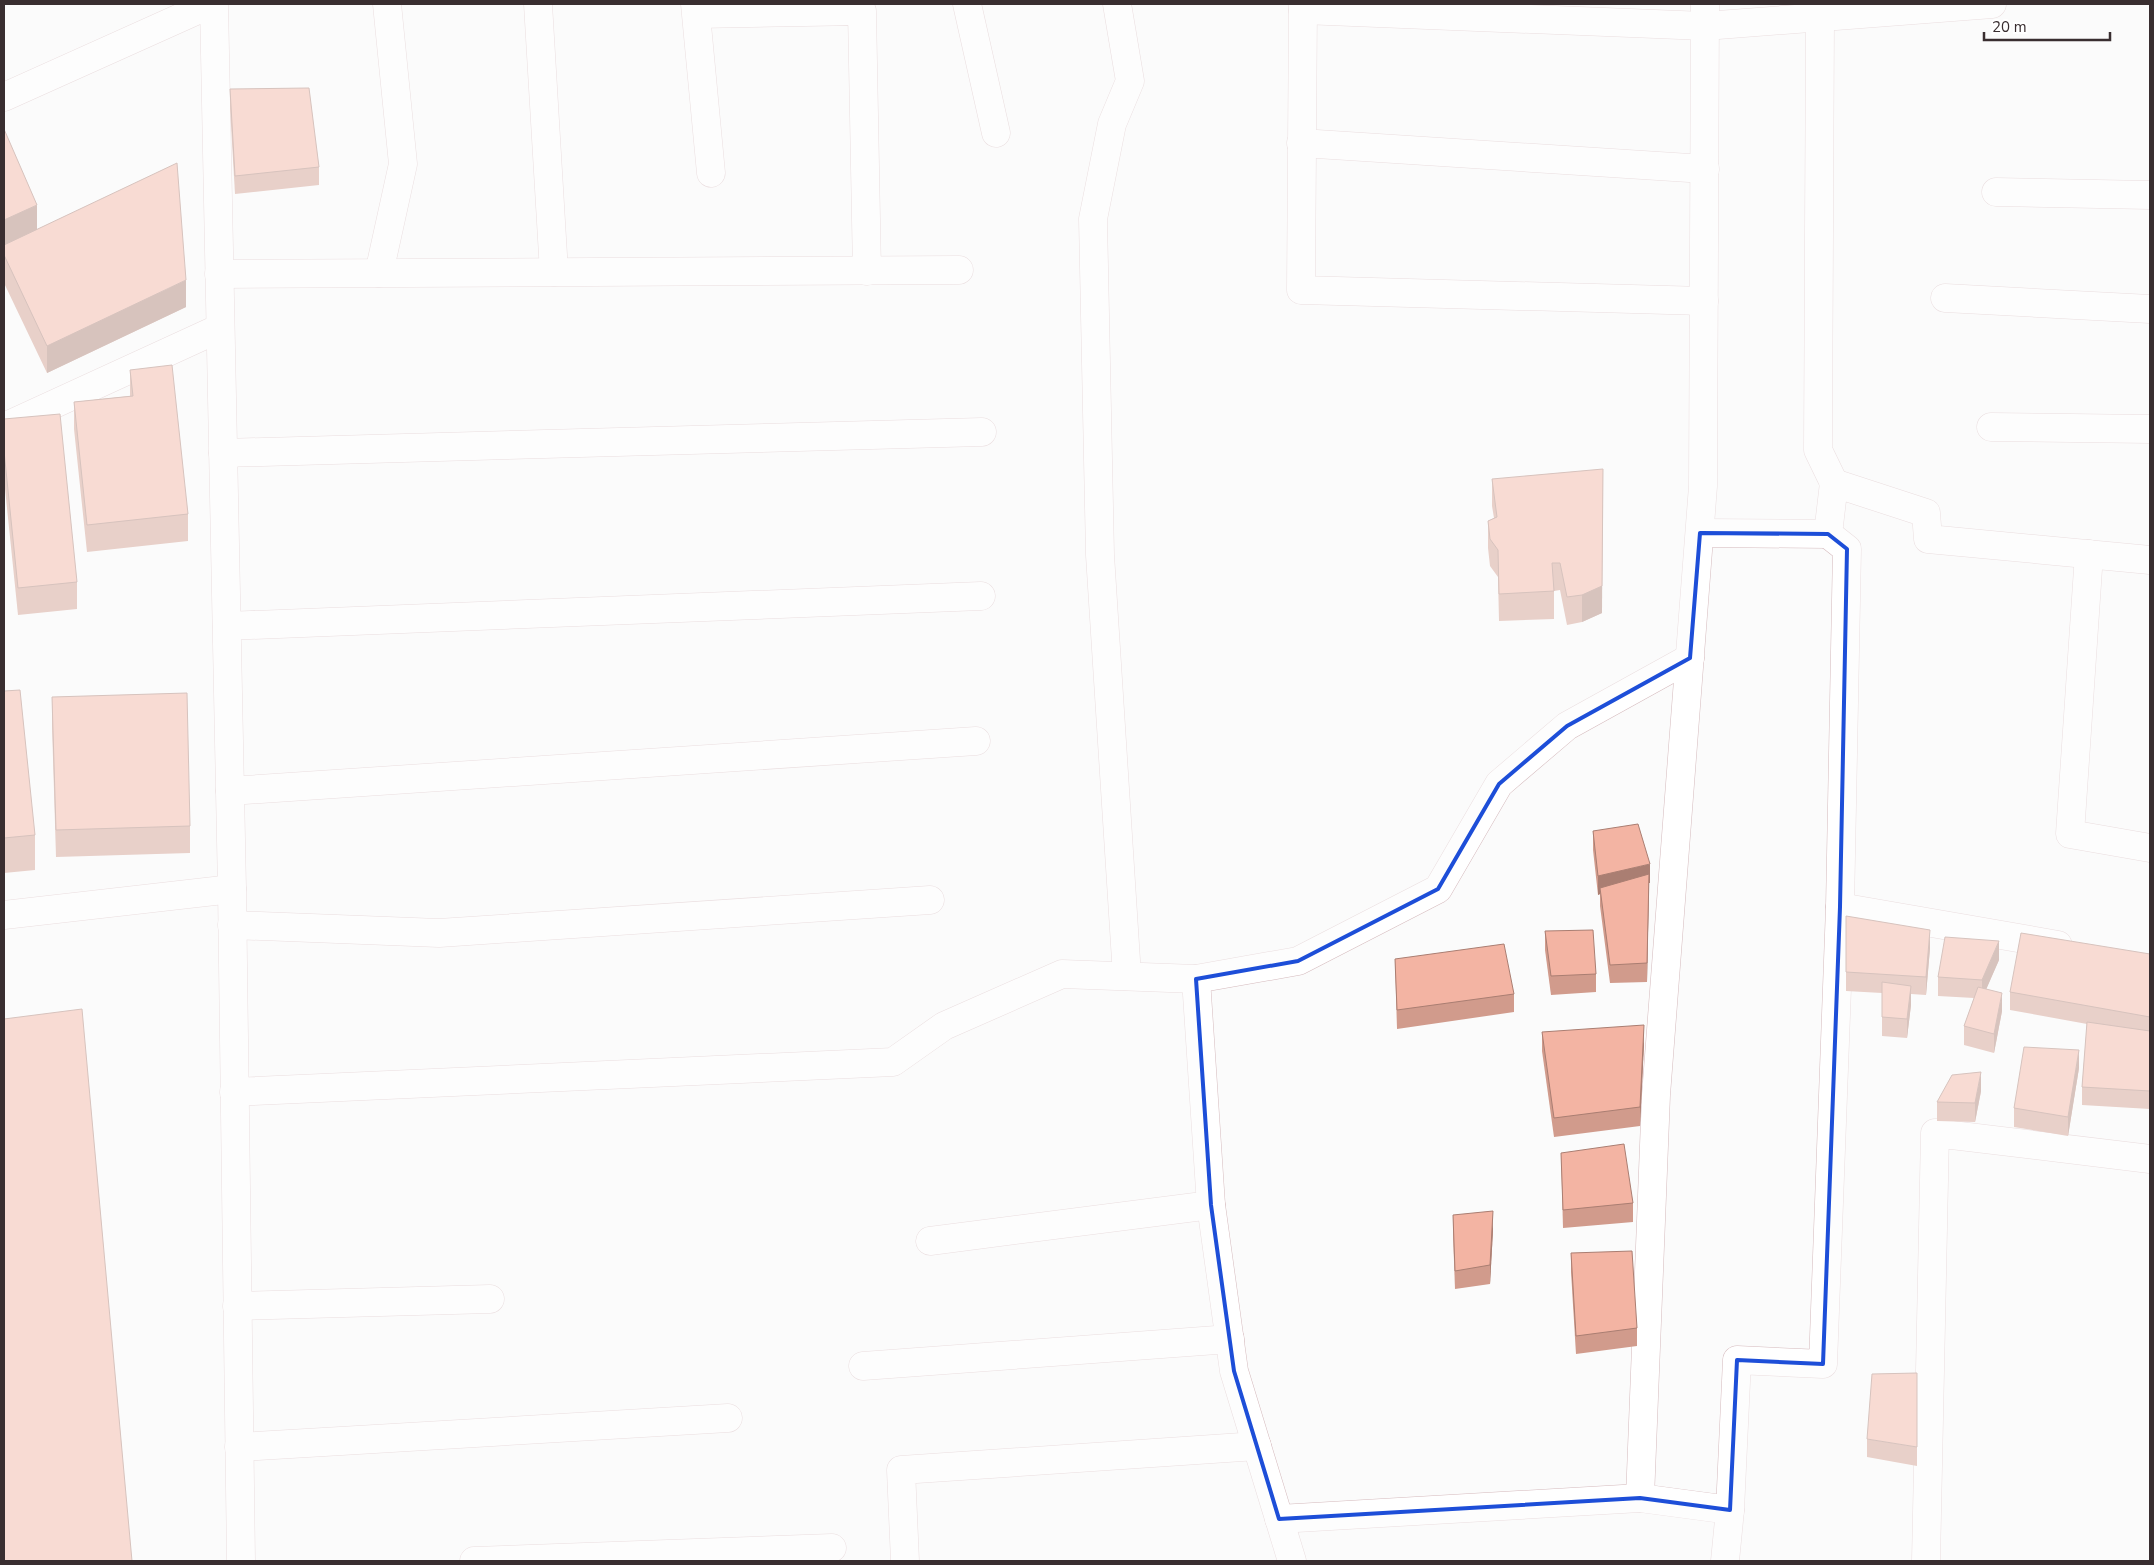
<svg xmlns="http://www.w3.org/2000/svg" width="2154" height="1565" font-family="'Nunito Sans',sans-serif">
  <rect width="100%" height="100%" fill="#fbfbfb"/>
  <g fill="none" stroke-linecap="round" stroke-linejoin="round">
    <!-- minor casing -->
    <g stroke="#d5babd" stroke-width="29">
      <g id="minor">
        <polyline points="214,4 232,889 241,1561"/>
        <polyline points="538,4 554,272"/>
        <polyline points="695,4 711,173"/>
        <polyline points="967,4 996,133"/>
        <polyline points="1117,4 1130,81 1112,124 1093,219 1100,555 1127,976"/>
        <polyline points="1303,4 1301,290 1704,301"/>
        <polyline points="1303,10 1705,26 1992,4"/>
        <polyline points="697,14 862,11 867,271"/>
        <polyline points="1820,17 1818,450 1834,483"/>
        <polyline points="4,97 211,4"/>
        <polyline points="1301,143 1705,169"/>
        <polyline points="1996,192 2150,195"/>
        <polyline points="379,273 403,164 387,4"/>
        <polyline points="219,274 959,270"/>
        <polyline points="1945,298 2150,309"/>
        <polyline points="4,427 220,328"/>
        <polyline points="1991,427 2150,429"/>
        <polyline points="223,453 982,432"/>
        <polyline points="1700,533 1828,534 1834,483 1926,513 1928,539 2150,560"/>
        <polyline points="2089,554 2070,834 2150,848"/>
        <polyline points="227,626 981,596"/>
        <polyline points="230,791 976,741"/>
        <polyline points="1840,907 2058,945"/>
        <polyline points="4,915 232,889"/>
        <polyline points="232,925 439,933 930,900"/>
        <polyline points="1196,979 1211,1205 1234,1371 1292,1561"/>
        <polyline points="234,1092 893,1062 944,1026 1062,974 1196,979 1298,961 1438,889 1499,784 1567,726 1690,658"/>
        <polyline points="930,1241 1211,1205"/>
        <polyline points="237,1306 490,1299"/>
        <polyline points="863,1366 1230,1339"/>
        <polyline points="239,1447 728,1418"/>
        <polyline points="1640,1498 1656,1095 1703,486 1705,4"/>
        <polyline points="1730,1510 1737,1360 1823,1364 1840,907 1847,549 1828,534"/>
        <polyline points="1279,1519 1640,1498 1730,1510 1725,1561"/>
        <polyline points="474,1561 832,1548"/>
        <polyline points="905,1561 901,1470 1257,1446"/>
        <polyline points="1926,1561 1935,1133 2150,1159"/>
      </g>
    </g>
    <!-- minor -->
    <use href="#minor" stroke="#fff" stroke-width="28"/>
  </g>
  <!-- wall -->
  <g fill="#d19b8c">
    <polygon points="230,89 319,167 319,185 235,194 230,108"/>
    <polygon points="4,129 37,229 186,307 47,373 4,283"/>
    <polygon points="130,370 188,514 188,541 87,552 74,429 74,402 130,396"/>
    <polygon points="4,419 77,582 77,609 18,615 4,479"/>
    <polygon points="1492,479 1602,613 1582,622 1567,625 1560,590 1554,591 1554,619 1499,621 1498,577 1490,566 1488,548 1488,521 1494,518 1492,506"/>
    <polygon points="4,691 35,835 35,870 4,873"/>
    <polygon points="52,697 190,826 190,853 56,857 52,725"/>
    <polygon points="1593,831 1650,883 1649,883 1647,982 1610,983 1600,906 1600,894 1598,895 1593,850"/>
    <polygon points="1846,916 1930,948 1926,995 1911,994 1911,1005 1907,1038 1882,1036 1882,993 1846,991"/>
    <polygon points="1545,931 1596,974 1596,992 1551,995 1545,950"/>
    <polygon points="2150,954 2150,1109 2082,1105 2082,1087 2087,1024 2010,1010 2010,992"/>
    <polygon points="1395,959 1514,994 1514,1012 1397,1029"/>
    <polygon points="1999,960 1986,989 2002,1011 1994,1053 1964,1045 1964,1026 1974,998 1938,996 1938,977"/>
    <polygon points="1542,1032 1644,1043 1640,1126 1554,1137 1542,1051"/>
    <polygon points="2079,1068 2068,1136 2014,1127 2014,1108"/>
    <polygon points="1981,1091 1975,1122 1937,1121 1937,1102"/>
    <polygon points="1561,1153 1633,1203 1633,1222 1563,1228"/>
    <polygon points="1453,1215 1493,1230 1490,1284 1455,1289 1453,1233"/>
    <polygon points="1571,1253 1637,1328 1637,1346 1576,1354 1571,1272"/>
    <polygon points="1867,1439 1917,1447 1917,1466 1867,1457"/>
  </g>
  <!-- shaded-wall -->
  <g fill="#aa7e72">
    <polygon points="37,205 37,233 4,247 4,220"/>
    <polygon points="186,280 186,307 47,373 47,346"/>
    <polygon points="1603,469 1602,613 1582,622 1582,595"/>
    <polygon points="1650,864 1650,883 1649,883 1647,982 1647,963 1600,888 1600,894 1598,895 1598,876"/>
    <polygon points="1930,930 1930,948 1926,995 1926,977"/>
    <polygon points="1999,941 1999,960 1982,999 1982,980"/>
    <polygon points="1911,986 1911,1005 1907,1038 1907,1019"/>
    <polygon points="2002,993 2002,1011 1994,1053 1994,1034"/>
    <polygon points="1644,1025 1644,1043 1640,1126 1640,1107"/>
    <polygon points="2079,1050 2079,1068 2068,1136 2068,1117"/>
    <polygon points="1981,1072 1981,1091 1975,1122 1975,1103"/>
    <polygon points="1493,1211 1493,1230 1490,1284 1490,1265"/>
  </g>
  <!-- building -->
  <g fill="#f3b4a3" stroke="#aa7e72">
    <polygon points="309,88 319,167 235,176 230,89"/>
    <polygon points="4,129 37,205 4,220"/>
    <polygon points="177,163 186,280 47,346 4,255 4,245"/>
    <polygon points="172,365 188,514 87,525 74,402 133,396 130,370"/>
    <polygon points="60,414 77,582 18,588 4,451 4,419"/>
    <polygon points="1603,469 1602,586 1582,595 1567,597 1560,563 1552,563 1554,591 1499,594 1498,550 1490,539 1488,521 1497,517 1492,479"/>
    <polygon points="20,690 35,835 4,838 4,691"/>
    <polygon points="187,693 190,826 56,830 52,697"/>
    <polygon points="1638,824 1650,864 1598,876 1593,831"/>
    <polygon points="1649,874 1647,963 1610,965 1600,888"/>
    <polygon points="1846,916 1930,930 1926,977 1846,972"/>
    <polygon points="1593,930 1596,974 1551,976 1545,931"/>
    <polygon points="2021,933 2150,954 2150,1017 2010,992"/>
    <polygon points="1945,937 1999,941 1982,980 1938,977"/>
    <polygon points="1504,944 1514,994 1397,1010 1395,959"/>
    <polygon points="1882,982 1911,986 1907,1019 1882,1017"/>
    <polygon points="1978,987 2002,993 1994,1034 1964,1026"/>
    <polygon points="82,1009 132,1561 4,1561 4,1019"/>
    <polygon points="2087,1022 2150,1031 2150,1091 2082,1087"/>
    <polygon points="1644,1025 1640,1107 1554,1118 1542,1032"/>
    <polygon points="2024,1047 2079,1050 2068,1117 2014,1108"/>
    <polygon points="1981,1072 1975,1103 1937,1102 1952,1075"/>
    <polygon points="1624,1144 1633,1203 1563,1210 1561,1153"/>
    <polygon points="1493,1211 1490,1265 1455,1271 1453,1215"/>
    <polygon points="1632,1251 1637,1328 1576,1336 1571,1253"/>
    <polygon points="1917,1373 1917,1447 1867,1439 1872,1374"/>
  </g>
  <!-- marked area -->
  <path d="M0 0H2154V1565H0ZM1700,533L1828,534L1847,549L1840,907L1823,1364L1737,1360L1730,1510L1640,1498L1279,1519L1234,1371L1211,1205L1196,979L1298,961L1438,889L1499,784L1567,726L1690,658Z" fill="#fbfbfb" fill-opacity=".55" fill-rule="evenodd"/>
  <path fill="none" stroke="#1d4ed8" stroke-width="4" stroke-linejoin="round" d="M1700,533L1828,534L1847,549L1840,907L1823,1364L1737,1360L1730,1510L1640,1498L1279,1519L1234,1371L1211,1205L1196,979L1298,961L1438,889L1499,784L1567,726L1690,658Z"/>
  <!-- border -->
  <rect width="2154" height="1565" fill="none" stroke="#392e30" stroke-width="10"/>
  <!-- scale -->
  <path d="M1984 32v8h126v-8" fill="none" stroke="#392e30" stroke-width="2.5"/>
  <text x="1992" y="32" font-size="15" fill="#392e30" stroke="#ffffff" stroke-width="4" paint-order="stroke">20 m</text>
</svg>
